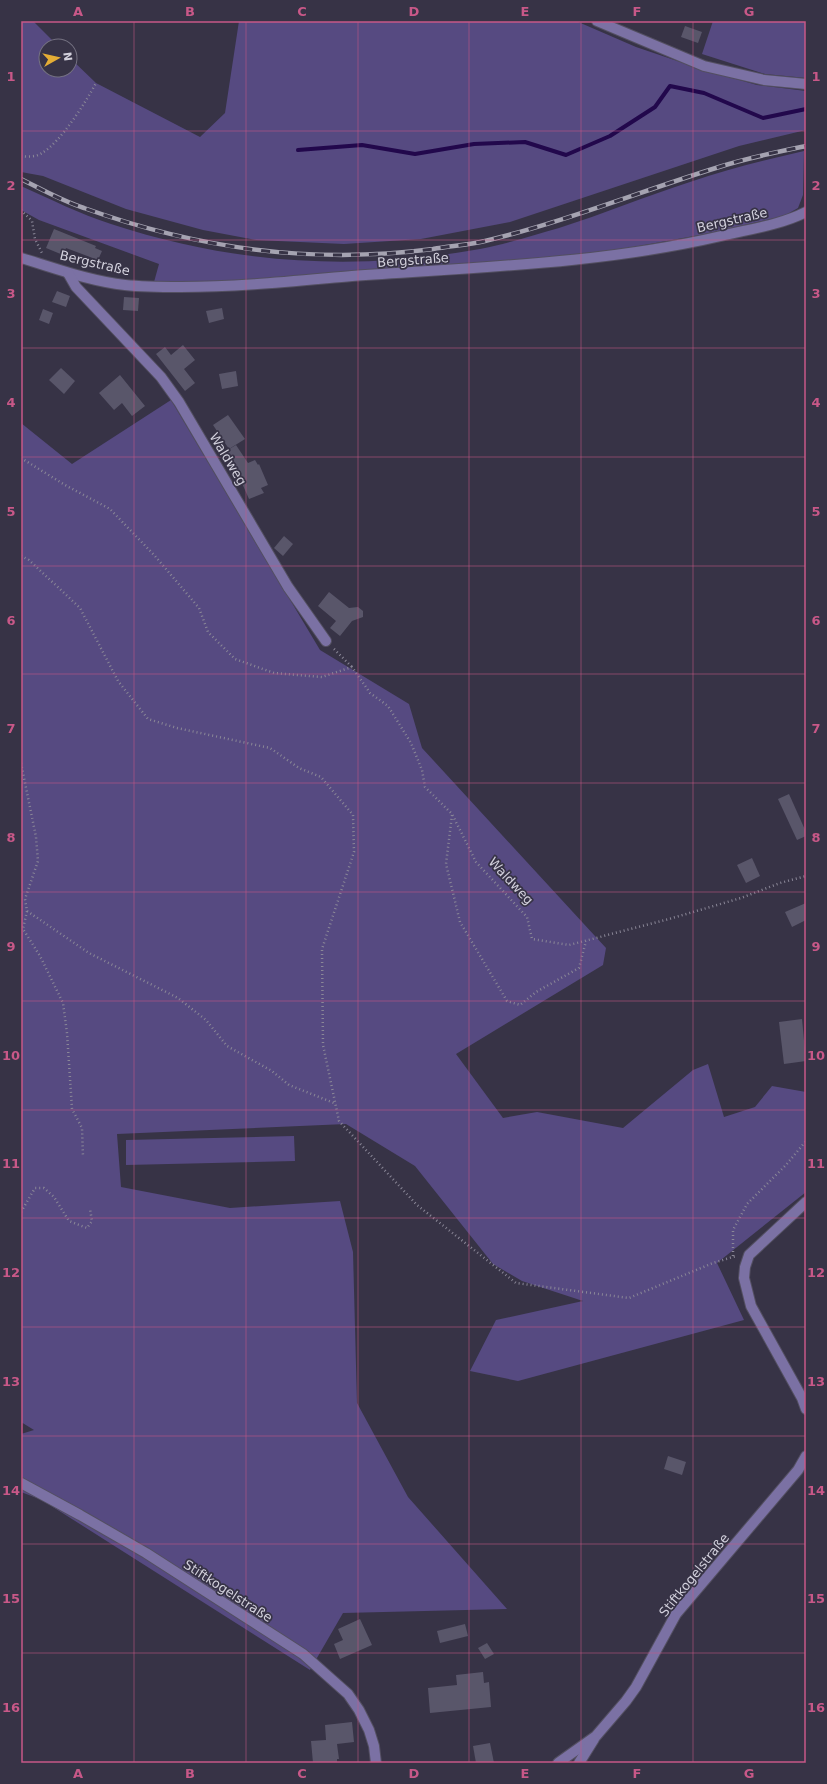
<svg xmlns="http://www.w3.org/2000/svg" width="827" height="1784" font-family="'DejaVu Sans',sans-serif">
  <rect width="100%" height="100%" fill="#373346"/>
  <!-- green -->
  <g fill="#564a81">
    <polygon points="21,21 33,21 58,46 46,46 46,70 70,70 70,58 96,83 200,137 225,113 239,21 576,21 636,47 701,69 757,85 806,91 806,130 739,146 510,222 421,239 344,244 256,240 203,230 126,209 43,176 21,172"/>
    <polygon points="713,21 806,21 806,78 765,74 702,54"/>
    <path d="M804,151L803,195L798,208L784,216L700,235L600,253L232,282H154L159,264L39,220L21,210V186C50,199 80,214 111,224C233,264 354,272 480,249C507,244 534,235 559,228C603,214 646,196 690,182C727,169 765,160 804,151Z"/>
    <polygon points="171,400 320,650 409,704 422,748 606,948 603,965 456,1054 503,1118 537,1112 623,1128 693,1070 708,1064 724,1117 755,1107 772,1086 806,1092 806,1192 717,1263 744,1320 518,1381 470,1371 496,1320 583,1301 522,1281 493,1264 415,1166 346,1124 117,1134 121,1187 230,1208 340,1201 353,1252 357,1403 408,1497 507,1609 343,1613 310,1670 42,1500 21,1492 21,1434 34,1430 21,1422 21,423 72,464"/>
    <polygon points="294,1136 295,1161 126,1165 126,1140"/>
  </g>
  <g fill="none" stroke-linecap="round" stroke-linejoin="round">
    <!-- stream -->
    <polyline stroke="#22084c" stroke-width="4" points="298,150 362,145 415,154 474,144 525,142 566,155 610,136 655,107 670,86 704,93 763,118 806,109"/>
  </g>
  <!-- building -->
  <g fill="#59566a">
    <polygon points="685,26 702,32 698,43 681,37"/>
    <polygon points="54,229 96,246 95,248 102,251 98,260 66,248 63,255 46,248"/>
    <polygon points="57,291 70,296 66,307 52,302"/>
    <polygon points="124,297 139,298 138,311 123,310"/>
    <polygon points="222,308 224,319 209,323 206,311"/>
    <polygon points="43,309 53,313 49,324 39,320"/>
    <polygon points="183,345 195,360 184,369 195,383 185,391 156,354 165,347 171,355"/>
    <polygon points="61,368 75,381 64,394 49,380"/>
    <polygon points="236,371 238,386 222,389 219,374"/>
    <polygon points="120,375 145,406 132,416 122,403 114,410 99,393"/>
    <polygon points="228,415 245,439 229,449 213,425"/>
    <polygon points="236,445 248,463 255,460 258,465 259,464 268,485 261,488 264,493 249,499 233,463 228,465 221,454"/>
    <polygon points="284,536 293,544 283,556 274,548"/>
    <polygon points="329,592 349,608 358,607 363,611 363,617 352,621 340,636 330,628 336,621 318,606"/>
    <polygon points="789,794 806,832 806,836 797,840 778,799"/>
    <polygon points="752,858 760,876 746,883 737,865"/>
    <polygon points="806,903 806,920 792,927 785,912"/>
    <polygon points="802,1019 806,1061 784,1064 779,1022"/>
    <polygon points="668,1456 686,1462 682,1475 664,1469"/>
    <polygon points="360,1619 372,1645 340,1659 334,1644 343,1640 338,1629"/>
    <polygon points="465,1624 468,1636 440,1643 437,1631"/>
    <polygon points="487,1643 494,1654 485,1659 478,1648"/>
    <polygon points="483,1672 484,1683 489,1682 491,1707 430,1713 428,1688 457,1685 456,1675"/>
    <polygon points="352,1722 354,1742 337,1744 339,1759 337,1759 337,1763 313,1763 311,1741 326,1740 325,1725"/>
    <polygon points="490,1743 494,1763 476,1763 473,1746"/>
  </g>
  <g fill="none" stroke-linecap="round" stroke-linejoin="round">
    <!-- minor casing -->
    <g stroke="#534f61" stroke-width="12">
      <g id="minor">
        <polyline points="597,21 704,66 764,80 806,84"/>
        <path d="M21,258C55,268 89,281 125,285C144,287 162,287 181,287C239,287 295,281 352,276C476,267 601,264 721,236C750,229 780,225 806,212"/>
        <polyline points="68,273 76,287 161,377 179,402 288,587 326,641"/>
        <polyline points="806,1202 749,1255 745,1267 744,1278 751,1306 802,1398 806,1409"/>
        <polyline points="21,1483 80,1515 146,1553 303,1654 348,1694 359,1710 369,1730 374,1746 376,1763"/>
        <polyline points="558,1763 596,1736 626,1701 636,1687 676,1614 798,1470 806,1456"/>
        <polyline points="579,1763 594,1739"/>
      </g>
    </g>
    <!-- path -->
    <g stroke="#8a8797" stroke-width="2.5" stroke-dasharray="1 3" stroke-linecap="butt">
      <path d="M21,156C28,157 36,157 42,153C60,143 86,102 96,83"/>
      <polyline points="21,210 32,221 35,239 42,253"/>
      <polyline points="21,458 65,485 110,509 155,556 199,608 208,632 235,659 274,673 322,677 352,667 370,693 388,706 411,743 422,770 425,787 452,814 476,862 527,917 532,939 569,945 669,919 741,898 780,883 806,876"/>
      <polyline points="21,556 29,560 80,608 118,681 148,719 177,728 270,748 299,768 321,777 353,815 354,852 322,949 323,1045 339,1121 417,1205 516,1283 629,1298 713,1263 736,1256"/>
      <polyline points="334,649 352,667"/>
      <polyline points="21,763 36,837 38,861 25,899 27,911 89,953 178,998 206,1020 227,1046 272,1071 289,1085 334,1103"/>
      <polyline points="452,815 446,864 460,922 507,1001 520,1005 536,992 579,968 586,941"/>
      <polyline points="27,911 23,929 40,956 63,1003 67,1033 72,1109 82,1128 83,1157"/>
      <polyline points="21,1212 35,1188 44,1188 54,1197 69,1221 87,1228 92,1221 90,1209"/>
      <polyline points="733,1256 733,1230 747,1204 786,1165 806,1141"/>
    </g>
    <!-- minor -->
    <use href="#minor" stroke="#7b71a4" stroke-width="10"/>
    <!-- rail casing -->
    <g stroke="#a5a3b1" stroke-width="4.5">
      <path id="rail" d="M21,179C41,189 62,201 84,208C198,249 312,265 433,249C450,246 468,245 485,241C565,222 641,191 719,167C747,158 777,152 806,146"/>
    </g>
    <!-- rail -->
    <use href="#rail" stroke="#373346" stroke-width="3" stroke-dasharray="9" stroke-linecap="butt"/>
  </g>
  <!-- grid -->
  <path fill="none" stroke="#c85888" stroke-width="1" stroke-opacity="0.55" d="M134,21V1763M246,21V1763M358,21V1763M469,21V1763M581,21V1763M693,21V1763M21,131H806M21,240H806M21,348H806M21,457H806M21,566H806M21,674H806M21,783H806M21,892H806M21,1001H806M21,1110H806M21,1218H806M21,1327H806M21,1436H806M21,1544H806M21,1653H806"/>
  <g text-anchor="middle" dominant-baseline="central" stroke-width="3.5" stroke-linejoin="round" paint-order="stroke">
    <!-- street labels -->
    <g font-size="13" fill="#d2d0dc" stroke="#373346">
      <text transform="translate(732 220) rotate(-13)">Bergstraße</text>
      <text transform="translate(413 260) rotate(-4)">Bergstraße</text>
      <text transform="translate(95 263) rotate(13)">Bergstraße</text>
      <text transform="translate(228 459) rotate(59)">Waldweg</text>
      <text transform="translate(511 881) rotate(47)">Waldweg</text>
      <text transform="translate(694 1575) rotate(-51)">Stiftkogelstraße</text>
      <text transform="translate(228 1591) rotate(33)">Stiftkogelstraße</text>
    </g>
  </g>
  <!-- border -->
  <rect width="827" height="1784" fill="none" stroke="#373346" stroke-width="44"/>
  <!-- north arrow -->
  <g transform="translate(58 58) rotate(82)"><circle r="19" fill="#373346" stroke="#757282"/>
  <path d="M0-3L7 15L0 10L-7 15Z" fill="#e4ad35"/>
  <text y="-6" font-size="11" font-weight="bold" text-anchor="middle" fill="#d2d0dc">N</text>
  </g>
  <rect x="22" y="22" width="783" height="1740" fill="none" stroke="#c85888" stroke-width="1.5"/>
  <g font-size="13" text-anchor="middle" font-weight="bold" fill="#c85888">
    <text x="78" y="16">A</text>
    <text x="190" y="16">B</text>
    <text x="302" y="16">C</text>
    <text x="414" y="16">D</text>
    <text x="525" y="16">E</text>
    <text x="637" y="16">F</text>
    <text x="749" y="16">G</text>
    <text x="11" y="81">1</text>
    <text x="816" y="81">1</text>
    <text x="11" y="190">2</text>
    <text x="816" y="190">2</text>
    <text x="11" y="298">3</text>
    <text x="816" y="298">3</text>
    <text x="11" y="407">4</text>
    <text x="816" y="407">4</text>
    <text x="11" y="516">5</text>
    <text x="816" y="516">5</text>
    <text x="11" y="625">6</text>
    <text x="816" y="625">6</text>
    <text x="11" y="733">7</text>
    <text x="816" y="733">7</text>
    <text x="11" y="842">8</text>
    <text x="816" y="842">8</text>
    <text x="11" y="951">9</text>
    <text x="816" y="951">9</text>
    <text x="11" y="1060">10</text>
    <text x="816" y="1060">10</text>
    <text x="11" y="1168">11</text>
    <text x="816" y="1168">11</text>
    <text x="11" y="1277">12</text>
    <text x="816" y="1277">12</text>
    <text x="11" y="1386">13</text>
    <text x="816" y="1386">13</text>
    <text x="11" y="1495">14</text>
    <text x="816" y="1495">14</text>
    <text x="11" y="1603">15</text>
    <text x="816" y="1603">15</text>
    <text x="11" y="1712">16</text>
    <text x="816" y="1712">16</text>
    <text x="78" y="1778">A</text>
    <text x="190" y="1778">B</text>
    <text x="302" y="1778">C</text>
    <text x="414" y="1778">D</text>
    <text x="525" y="1778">E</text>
    <text x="637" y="1778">F</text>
    <text x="749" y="1778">G</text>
  </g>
</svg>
